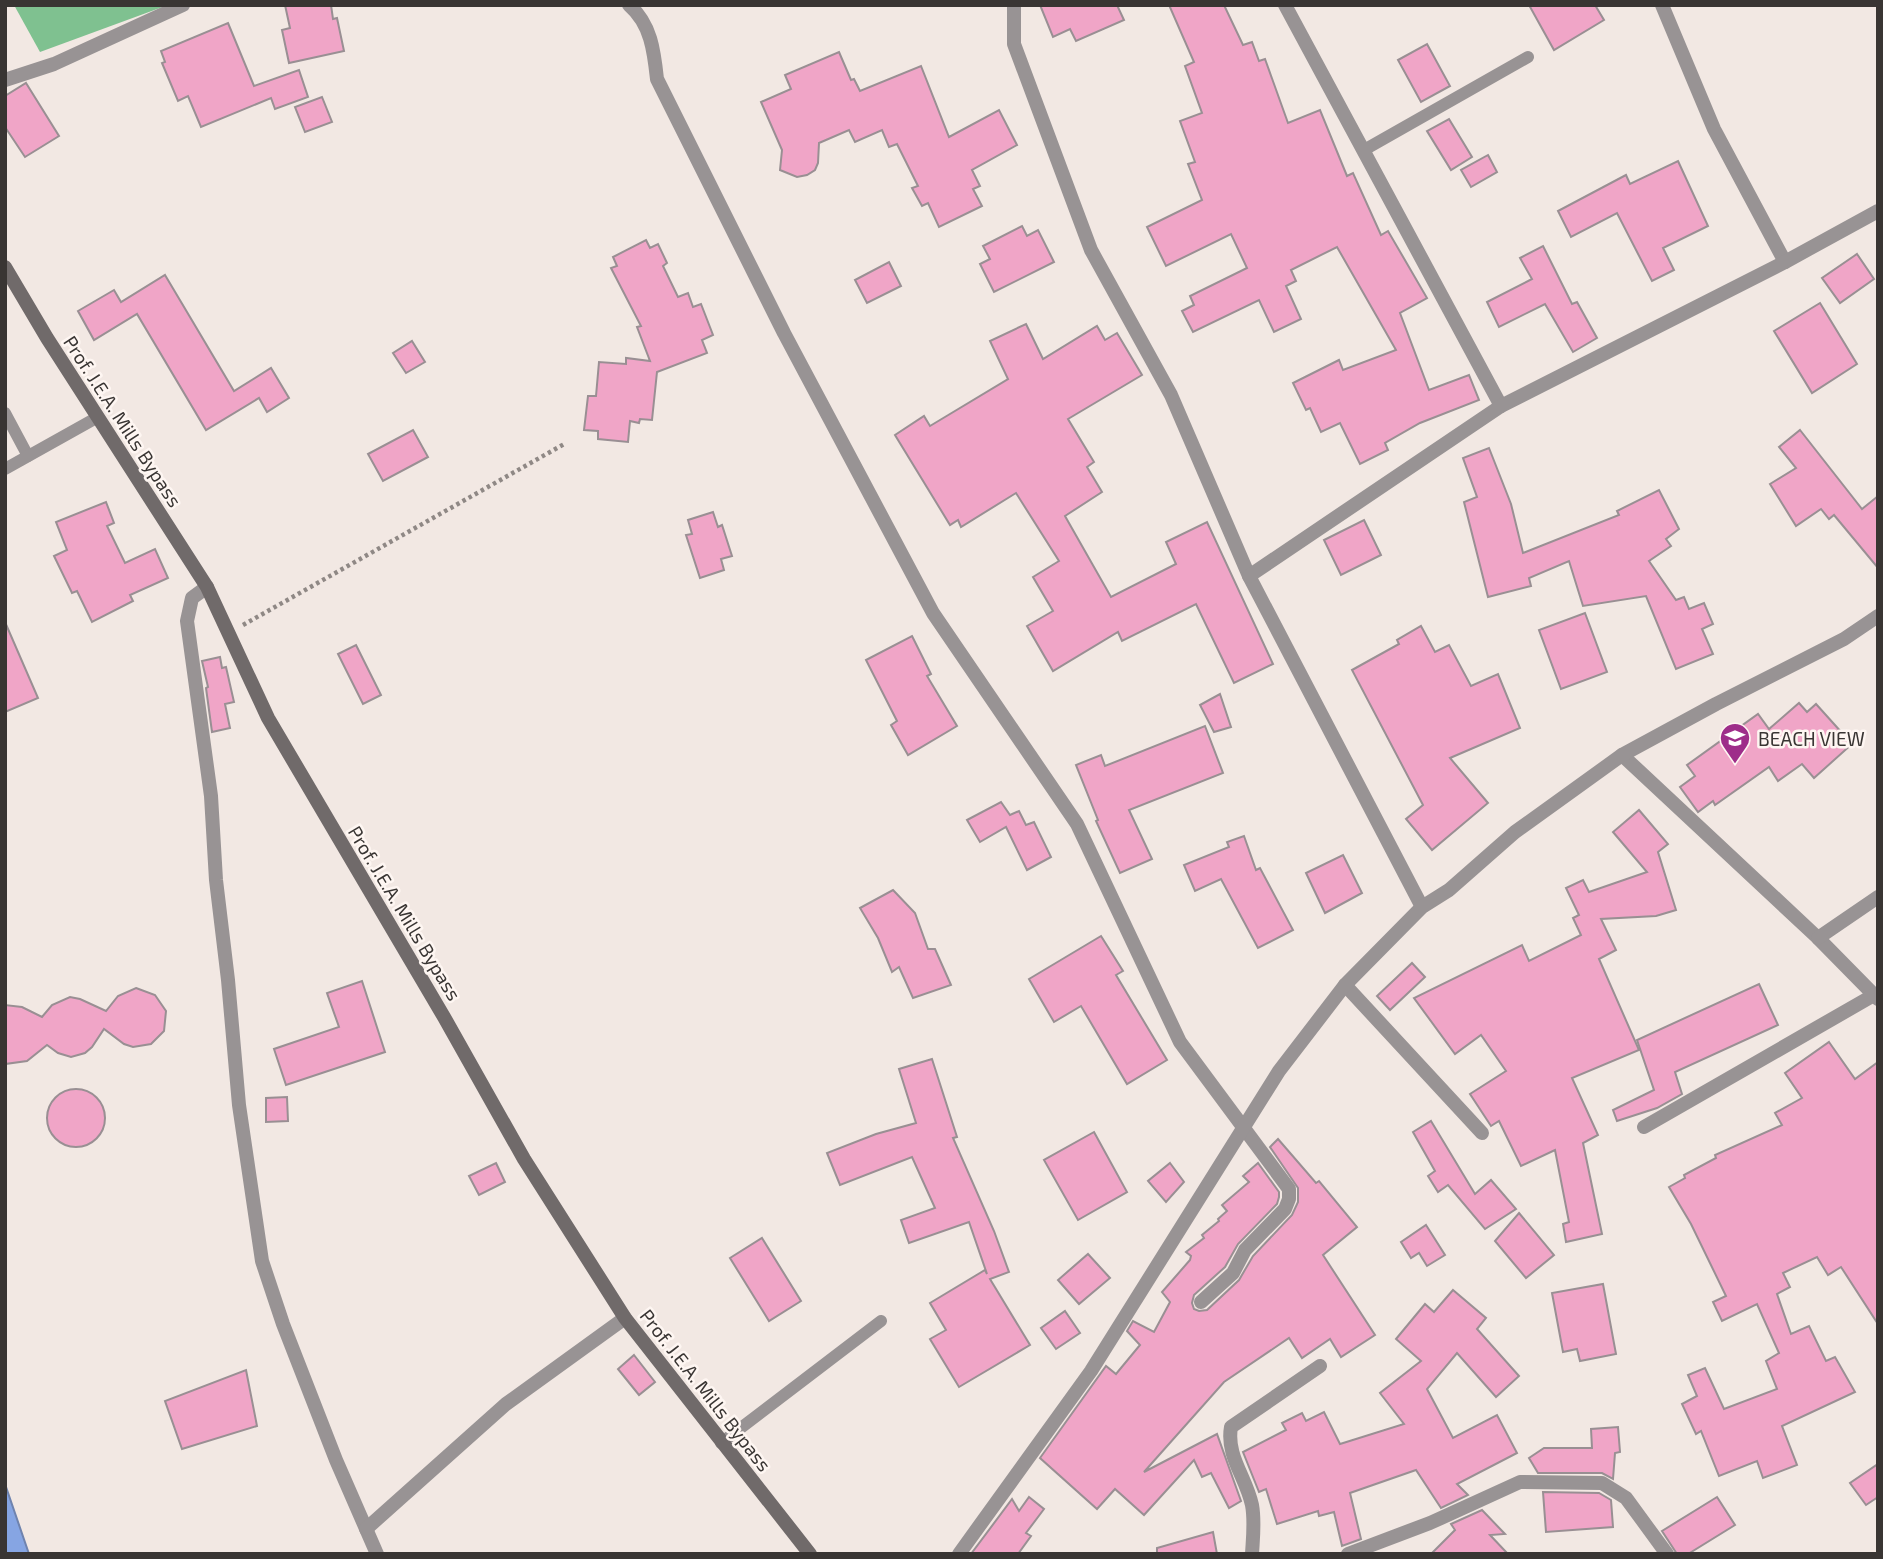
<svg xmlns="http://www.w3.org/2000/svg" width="1883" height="1559" font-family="'Exo 2',sans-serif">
  <rect width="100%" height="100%" fill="#f2e8e3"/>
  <!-- forest -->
  <polygon fill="#7fc190" points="14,5 168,5 40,52"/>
  <!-- water -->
  <polygon fill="#86a5e3" stroke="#6f83ae" stroke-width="2" points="5,1484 29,1554 5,1554"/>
  <!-- building -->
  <g fill="#f0a5c7" stroke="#998f93" stroke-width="2">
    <polygon points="285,5 331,5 333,19 337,18 344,51 289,63 282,30 290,28"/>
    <polygon points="1040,5 1117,5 1124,20 1076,41 1070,29 1053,37"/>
    <polygon points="1169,5 1224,5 1243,45 1252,42 1259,61 1265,59 1288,123 1320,110 1347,176 1353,173 1381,235 1388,231 1427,298 1400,313 1429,390 1469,375 1479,400 1420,423 1385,443 1388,450 1360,464 1340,423 1321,432 1310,408 1306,410 1293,383 1339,360 1343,370 1396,350 1337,247 1291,270 1296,281 1286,286 1301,319 1274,332 1259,300 1193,332 1182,311 1194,305 1190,296 1247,268 1231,234 1166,266 1147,227 1202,200 1188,164 1195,162 1180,121 1202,113 1185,66 1194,62"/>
    <polygon points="1529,5 1595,5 1604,20 1554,50"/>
    <polygon points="228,23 254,86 299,70 308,97 275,109 271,98 201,127 188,96 178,101 162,63 165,62 161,51"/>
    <polygon points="1427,44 1450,86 1421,102 1398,60"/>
    <polygon points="839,52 851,80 854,79 860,91 921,66 949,137 999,110 1017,145 972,170 980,186 973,189 982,206 939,227 928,203 922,206 912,188 918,186 897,144 889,147 882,130 855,142 849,130 819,143 818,163 815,170 807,175 797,177 780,170 782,150 761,102 791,89 785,75"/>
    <polygon points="26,83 59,136 25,157 5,127 5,96"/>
    <polygon points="322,97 332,122 305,132 295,107"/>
    <polygon points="1449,119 1472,157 1451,170 1427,131"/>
    <polygon points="1488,155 1497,172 1471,187 1461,170"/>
    <polygon points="1678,161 1708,226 1663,248 1674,270 1652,281 1617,213 1571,237 1558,211 1626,175 1630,184"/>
    <polygon points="1022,226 1027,236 1038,230 1054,262 994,292 980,264 990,259 983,246"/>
    <polygon points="646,240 650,248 658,244 667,263 663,266 678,297 688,293 693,307 701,304 713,335 702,340 707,353 657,372 652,420 640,419 639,423 630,421 628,442 598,439 598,431 584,430 588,396 596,396 599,362 626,364 626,358 650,361 637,327 641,326 611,268 617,266 613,257"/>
    <polygon points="1543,246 1572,304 1577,302 1597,338 1573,352 1545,304 1499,327 1487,302 1532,279 1520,258"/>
    <polygon points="1857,254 1874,279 1840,303 1822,278"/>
    <polygon points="889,262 901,286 867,303 855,280"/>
    <polygon points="165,275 234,391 271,368 289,398 267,412 259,398 206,430 137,314 94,340 78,311 114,290 121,302"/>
    <polygon points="1820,303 1857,364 1812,393 1774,331"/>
    <polygon points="1026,324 1043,359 1097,326 1105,340 1117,333 1142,375 1068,419 1094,462 1087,467 1102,492 1065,516 1111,597 1176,564 1166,542 1207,522 1273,664 1234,683 1196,604 1122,641 1118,632 1053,671 1027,626 1053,611 1033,577 1059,561 1016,493 961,527 958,520 950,525 895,435 924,416 930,426 1008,379 990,341"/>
    <polygon points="412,341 425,362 406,373 393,353"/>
    <polygon points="413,430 428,457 383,481 368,454"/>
    <polygon points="1800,430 1862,509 1878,496 1878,568 1834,515 1829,519 1821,509 1796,526 1770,484 1796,468 1779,447"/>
    <polygon points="1489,448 1511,504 1523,553 1619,515 1617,511 1659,490 1679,529 1666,539 1671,546 1649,561 1676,600 1684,597 1689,609 1704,603 1713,624 1702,629 1713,654 1676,669 1646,596 1583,606 1569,561 1529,578 1531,586 1488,597 1464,502 1477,497 1463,458"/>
    <polygon points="106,502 114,523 107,526 125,563 155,549 168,578 130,595 133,601 92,622 77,591 72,593 54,556 67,550 56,522"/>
    <polygon points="713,512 718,527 722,525 732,556 721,559 724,570 700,578 686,535 692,534 688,520"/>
    <polygon points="1364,520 1381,555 1341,575 1324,540"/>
    <polygon points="1585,613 1607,672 1561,689 1539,630"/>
    <polygon points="5,622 38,698 5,712"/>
    <polygon points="1421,626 1435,652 1449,645 1471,686 1498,674 1520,728 1450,758 1488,803 1432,850 1406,819 1423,805 1352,670 1399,644 1397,640"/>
    <polygon points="912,636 931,674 927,676 957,726 908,755 891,725 897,721 866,660"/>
    <polygon points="356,645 381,695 363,704 338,654"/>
    <polygon points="220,657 222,668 226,667 234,702 225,704 230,728 212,732 206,688 208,687 202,661"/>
    <polygon points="1220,694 1231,727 1214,732 1200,705"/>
    <polygon points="1799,703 1807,712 1816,704 1852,744 1814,778 1802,764 1778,781 1769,767 1715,805 1713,801 1698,812 1680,787 1695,776 1687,765 1758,714 1769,729"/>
    <polygon points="1205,726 1223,773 1129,810 1152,859 1120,873 1096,821 1098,820 1076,765 1101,755 1105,766"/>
    <polygon points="1001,802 1010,815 1019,811 1026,825 1034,822 1051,857 1027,870 1006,827 980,842 967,820"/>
    <polygon points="1639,810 1668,844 1658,852 1676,910 1656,916 1601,919 1616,950 1599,959 1639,1050 1572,1078 1598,1135 1583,1143 1602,1234 1566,1242 1563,1224 1569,1222 1555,1150 1521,1166 1499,1121 1491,1126 1470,1094 1506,1071 1481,1035 1455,1054 1414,998 1522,945 1529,961 1581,935 1573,918 1579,915 1566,888 1583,880 1589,892 1647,872 1613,832"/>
    <polygon points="1244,836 1256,870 1260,868 1293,930 1258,948 1221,879 1195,891 1184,865 1229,847 1227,842"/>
    <polygon points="1343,855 1362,893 1325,913 1306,873"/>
    <polygon points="893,890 915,913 928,949 935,949 951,985 913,998 899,967 892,972 878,938 860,908"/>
    <polygon points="1101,936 1123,971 1116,975 1167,1060 1127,1084 1081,1006 1054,1022 1029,979"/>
    <polygon points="1412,963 1425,977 1390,1010 1377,996"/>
    <polygon points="362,981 385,1052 286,1085 274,1049 339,1027 327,993"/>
    <polygon points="1759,984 1778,1025 1675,1072 1682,1094 1657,1108 1617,1121 1613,1110 1654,1090 1637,1040"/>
    <polygon points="136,988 155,995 166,1011 164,1031 151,1044 133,1047 124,1044 104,1029 92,1047 85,1053 71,1057 58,1053 47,1045 27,1061 5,1064 5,1005 22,1007 42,1017 52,1005 70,997 80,999 106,1011 118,996"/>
    <polygon points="1829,1042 1855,1079 1878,1062 1878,1324 1841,1267 1828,1275 1817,1257 1783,1273 1790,1287 1777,1294 1791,1334 1809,1326 1826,1361 1835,1357 1855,1392 1782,1426 1797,1465 1763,1478 1757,1461 1719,1476 1701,1431 1696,1434 1682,1404 1697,1396 1688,1375 1705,1368 1724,1409 1777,1389 1766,1361 1779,1353 1757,1304 1722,1321 1713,1302 1726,1296 1691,1224 1669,1187 1685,1178 1684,1175 1716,1158 1715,1155 1782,1125 1775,1113 1802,1098 1785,1073"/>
    <polygon points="932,1059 957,1137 953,1138 994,1231 1009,1272 990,1279 1030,1345 959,1387 930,1339 946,1330 930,1303 985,1270 987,1274 969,1222 909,1243 901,1220 935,1208 912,1157 840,1185 827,1153 876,1134 916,1123 899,1069"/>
    <circle cx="76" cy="1118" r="29"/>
    <polygon points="287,1097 288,1121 266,1122 266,1098"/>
    <polygon points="1431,1121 1475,1194 1491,1180 1516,1209 1485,1229 1448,1185 1438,1192 1428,1176 1435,1171 1413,1132"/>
    <polygon points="1094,1132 1127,1192 1078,1220 1044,1160"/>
    <polygon points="1278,1139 1316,1183 1319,1181 1357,1227 1323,1255 1375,1335 1341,1357 1330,1339 1302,1358 1289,1338 1224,1382 1144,1472 1217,1434 1241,1501 1229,1508 1211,1473 1202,1477 1194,1460 1144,1515 1115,1489 1097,1509 1040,1458 1106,1366 1116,1374 1140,1345 1127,1331 1133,1321 1154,1332 1170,1302 1162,1292 1190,1260 1191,1256 1186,1252 1204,1238 1202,1235 1219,1221 1218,1219 1227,1211 1222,1205 1249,1182 1243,1176 1258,1163 1279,1192 1279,1197 1277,1204 1238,1244 1225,1267 1194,1295 1192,1303 1194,1309 1199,1311 1207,1310 1239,1280 1253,1256 1292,1215 1298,1202 1298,1188 1270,1147"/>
    <polygon points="496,1163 505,1182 479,1195 469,1176"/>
    <polygon points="1170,1163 1184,1182 1166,1202 1148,1181"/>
    <polygon points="1519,1213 1554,1255 1526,1278 1495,1241"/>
    <polygon points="1426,1225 1445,1255 1427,1266 1419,1253 1411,1258 1401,1242"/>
    <polygon points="762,1238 801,1301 769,1321 730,1258"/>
    <polygon points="1088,1254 1110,1278 1079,1304 1058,1280"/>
    <polygon points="1603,1284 1616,1354 1580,1361 1577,1349 1563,1352 1552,1293"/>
    <polygon points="1453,1290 1486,1318 1477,1329 1519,1376 1496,1397 1457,1353 1427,1389 1453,1438 1497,1415 1517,1453 1457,1484 1468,1495 1441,1508 1416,1470 1350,1493 1361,1539 1342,1546 1334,1512 1319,1516 1318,1511 1277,1524 1266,1489 1259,1492 1243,1452 1286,1430 1282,1423 1302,1413 1306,1421 1324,1412 1340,1444 1404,1424 1380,1393 1421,1361 1396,1339 1425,1304 1434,1312"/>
    <polygon points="1065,1311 1080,1333 1056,1349 1041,1328"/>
    <polygon points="634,1355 655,1382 639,1395 618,1369"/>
    <polygon points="246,1370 257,1426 182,1449 165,1401"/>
    <polygon points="1618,1427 1620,1452 1615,1453 1613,1479 1602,1473 1538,1473 1529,1458 1544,1448 1592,1448 1591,1429"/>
    <polygon points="1878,1464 1878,1497 1866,1505 1850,1483"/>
    <polygon points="1543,1492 1599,1493 1611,1500 1613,1527 1546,1532"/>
    <polygon points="1029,1497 1044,1509 1026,1533 1031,1536 1018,1554 971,1554 1012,1499 1019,1511"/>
    <polygon points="1717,1497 1735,1525 1688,1554 1677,1554 1662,1531"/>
    <polygon points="1482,1510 1505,1534 1490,1535 1508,1554 1431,1554 1455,1530 1451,1524"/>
    <polygon points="1213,1532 1217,1554 1157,1554 1157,1548"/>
  </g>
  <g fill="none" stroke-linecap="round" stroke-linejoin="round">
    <!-- path -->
    <polyline stroke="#8f8885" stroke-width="4.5" stroke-dasharray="3.5 3.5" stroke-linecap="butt" points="243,625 566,443"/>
    <!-- lane -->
    <g stroke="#989394" stroke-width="12">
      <polyline points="1364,150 1528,57"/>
      <polyline points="5,413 28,456"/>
      <polyline points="5,469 98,417"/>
      <polyline points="721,1443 881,1321"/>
    </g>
    <!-- street -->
    <g stroke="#989394" stroke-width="14">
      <path d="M629,5C651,24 654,51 657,79L784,333L933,613L1077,824L1180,1042L1289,1189V1199L1285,1209L1245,1250L1233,1273L1201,1302"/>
      <polyline points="1014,5 1014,44 1091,250 1171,395 1249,576 1422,907"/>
      <polyline points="1285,5 1501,406"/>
      <polyline points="1662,5 1714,129 1785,262"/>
      <polyline points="5,80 54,64 183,5"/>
      <polyline points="1249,576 1501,406 1785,262 1878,211"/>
      <polyline points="207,587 192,598 187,621 211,796 216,880 228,980 239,1105 262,1261 283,1324 336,1460 377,1554"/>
      <polyline points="1622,755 1818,938 1878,999"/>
      <polyline points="1818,938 1878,897"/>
      <polyline points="1345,985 1482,1133"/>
      <polyline points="1644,1127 1874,995"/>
      <polyline points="366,1529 506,1404 625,1318"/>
      <polyline points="959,1554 1091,1371 1279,1071 1345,985 1422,907 1449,890 1515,832 1622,755 1716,704 1844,639 1878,616"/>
      <path d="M1252,1554C1253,1537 1255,1521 1252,1505C1246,1477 1226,1456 1231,1427L1320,1366"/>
      <polyline points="1348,1554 1430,1523 1520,1482 1602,1483 1626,1498 1667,1554"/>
    </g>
    <!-- secondary -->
    <polyline stroke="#706a6a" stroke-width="14" points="5,267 47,338 207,587 268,718 444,1017 524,1159 625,1318 810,1554"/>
  </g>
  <!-- icons -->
  <defs>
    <g id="school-pin" transform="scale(1.575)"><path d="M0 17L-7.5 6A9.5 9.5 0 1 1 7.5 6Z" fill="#9e2d8a" stroke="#fef6f2"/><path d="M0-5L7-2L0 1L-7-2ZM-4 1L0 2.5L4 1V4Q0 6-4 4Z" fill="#fff"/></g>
  </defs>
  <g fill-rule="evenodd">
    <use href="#school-pin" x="1735" y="738"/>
  </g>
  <g text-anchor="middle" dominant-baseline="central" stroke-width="5" stroke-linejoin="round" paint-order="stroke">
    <!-- street labels -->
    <g font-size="19" fill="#393533" stroke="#fef6f2">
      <text transform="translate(123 421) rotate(57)">Prof. J.E.A. Mills Bypass</text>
      <text transform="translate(405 913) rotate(59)">Prof. J.E.A. Mills Bypass</text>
      <text transform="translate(706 1390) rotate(52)">Prof. J.E.A. Mills Bypass</text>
    </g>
    <!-- poi labels -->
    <g font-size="19" fill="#393533" stroke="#fef6f2" text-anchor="start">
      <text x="1758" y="738">BEACH VIEW</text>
    </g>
  </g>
  <!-- border -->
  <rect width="1883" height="1559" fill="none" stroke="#393533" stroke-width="14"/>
</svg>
